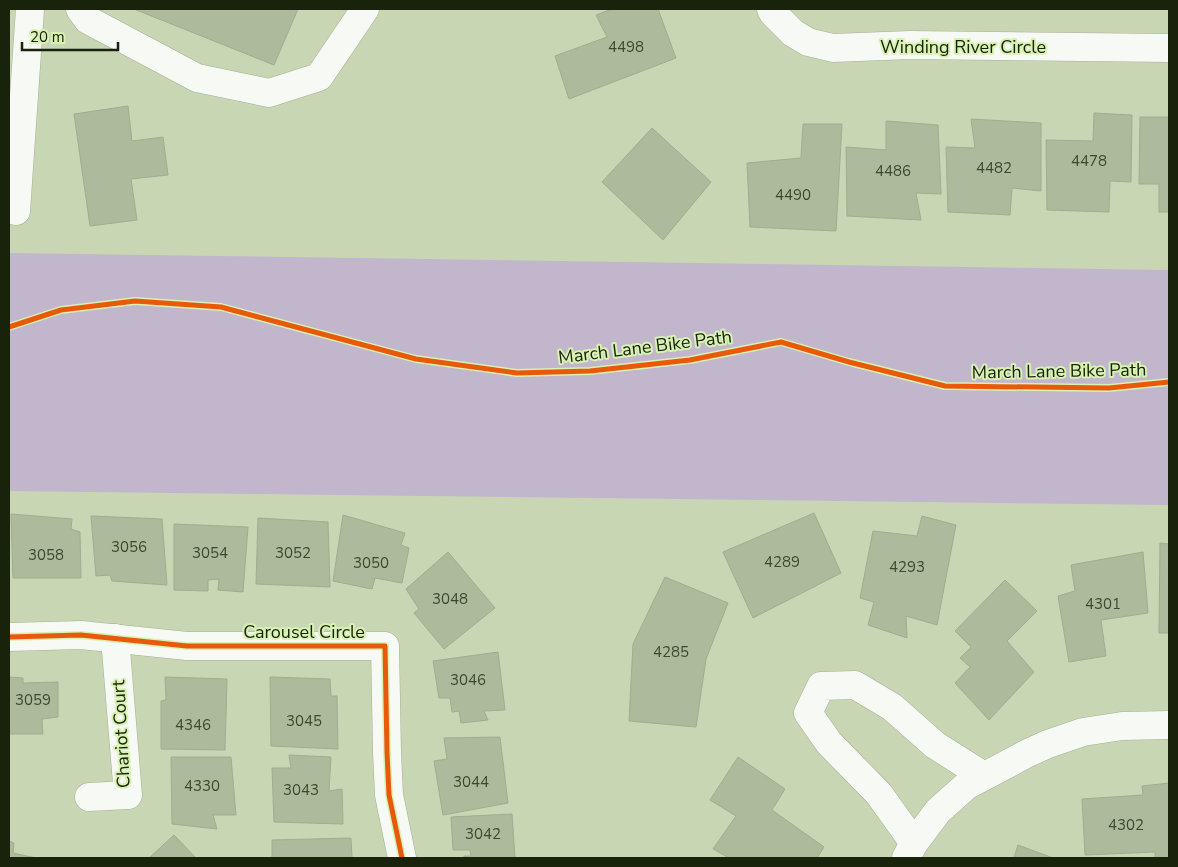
<svg xmlns="http://www.w3.org/2000/svg" width="1178" height="867" font-family="'Nunito Sans',sans-serif">
  <rect width="100%" height="100%" fill="#c8d6b4"/>
  <!-- green -->
  <polygon fill="#c1b6cc" points="9,253 1169,270 1169,505 9,491"/>
  <!-- building -->
  <g fill="#aeba9c" stroke="#a2ac91">
    <polygon points="134,9 298,9 274,65"/>
    <polygon points="612,9 658,9 676,58 569,99 555,56 607,37 596,15"/>
    <polygon points="128,106 132,141 163,137 168,175 131,179 137,220 90,226 74,114"/>
    <polygon points="1094,113 1132,115 1131,182 1110,181 1109,212 1047,210 1046,140 1093,141"/>
    <polygon points="1140,117 1169,117 1169,212 1159,212 1159,184 1139,184"/>
    <polygon points="971,119 1041,123 1041,191 1012,188 1010,215 948,212 946,147 975,148"/>
    <polygon points="886,121 938,125 941,194 916,193 921,220 847,216 846,147 886,150"/>
    <polygon points="803,124 842,124 836,231 750,227 747,163 801,158"/>
    <polygon points="652,128 711,182 663,240 602,182"/>
    <polygon points="814,513 841,573 753,618 723,552"/>
    <polygon points="11,514 72,519 71,529 80,532 81,578 13,578"/>
    <polygon points="343,515 405,533 401,545 409,548 402,583 375,578 372,589 333,581"/>
    <polygon points="91,516 162,519 167,585 112,581 110,575 96,576"/>
    <polygon points="922,516 956,525 937,625 906,616 907,638 868,625 874,602 860,598 873,531 917,536"/>
    <polygon points="258,518 328,522 330,587 256,584"/>
    <polygon points="174,524 248,527 243,592 218,590 219,579 208,580 208,591 174,590"/>
    <polygon points="1160,543 1169,544 1169,633 1159,633"/>
    <polygon points="448,552 495,608 444,649 414,613 419,609 406,589"/>
    <polygon points="1143,552 1148,613 1101,620 1106,656 1069,662 1058,596 1075,591 1071,565"/>
    <polygon points="665,577 728,603 706,659 696,727 629,721 633,644"/>
    <polygon points="1005,580 1037,611 1007,641 1034,672 989,720 955,683 970,667 960,658 971,647 955,631"/>
    <polygon points="498,652 505,710 484,711 488,720 461,723 459,711 452,712 450,698 439,698 433,661"/>
    <polygon points="9,677 23,678 23,683 58,682 58,717 42,719 43,734 9,734"/>
    <polygon points="165,677 227,679 225,750 161,749 161,701 166,700"/>
    <polygon points="270,677 330,679 331,696 337,696 338,749 271,746"/>
    <polygon points="500,737 508,803 443,815 434,761 447,759 444,738"/>
    <polygon points="289,755 331,757 329,791 342,789 343,824 274,822 272,768 291,768"/>
    <polygon points="171,757 231,757 236,815 213,815 217,829 172,824"/>
    <polygon points="738,757 785,789 772,810 824,847 817,858 729,858 713,849 736,816 710,800"/>
    <polygon points="1169,783 1169,858 1155,858 1155,852 1085,855 1082,799 1143,795 1142,786"/>
    <polygon points="512,814 515,858 464,858 464,856 471,856 470,850 453,850 451,817"/>
    <polygon points="174,835 196,858 149,858"/>
    <polygon points="351,838 352,858 272,858 272,840"/>
    <polygon points="9,841 14,843 13,853 36,858 9,858"/>
    <polygon points="1018,845 1053,858 1014,858"/>
  </g>
  <g fill="none" stroke-linecap="round" stroke-linejoin="round">
    <!-- minor casing -->
    <g stroke="#a4af94" stroke-width="29">
      <g id="minor">
        <polyline points="80,9 88,20 197,78 269,93 319,77 365,9"/>
        <polyline points="771,9 773,13 793,33 808,42 833,48 910,45 1169,48"/>
        <polyline points="16,211 30,9"/>
        <polyline points="9,637 81,635 187,646 385,646 387,752 389,795 402,858"/>
        <polyline points="89,797 128,795 115,638"/>
        <polyline points="914,843 879,794 829,743 808,713 821,686 855,685 892,707 935,745 984,776"/>
        <polyline points="906,858 914,843 938,811 966,786 1028,753 1048,744 1083,732 1122,726 1169,725"/>
      </g>
    </g>
    <!-- minor -->
    <use href="#minor" stroke="#f7f9f4" stroke-width="28"/>
    <!-- cycleway casing -->
    <g stroke="#d8f2b3" stroke-width="8">
      <g id="cycleway">
        <polyline points="9,327 61,310 135,301 221,307 416,359 517,373 590,371 690,360 781,342 849,362 945,386 1109,388 1169,382"/>
        <polyline points="9,637 81,635 187,646 385,646 387,752 389,795 402,858"/>
      </g>
    </g>
    <!-- cycleway -->
    <use href="#cycleway" stroke="#e8590c" stroke-width="5"/>
  </g>
  <g text-anchor="middle" dominant-baseline="central" stroke-width="4" stroke-linejoin="round" paint-order="stroke">
    <!-- number labels -->
    <g font-size="15" fill="#3e482e">
      <text x="626" y="47">4498</text>
      <text x="1089" y="161">4478</text>
      <text x="994" y="168">4482</text>
      <text x="893" y="171">4486</text>
      <text x="793" y="195">4490</text>
      <text x="129" y="547">3056</text>
      <text x="210" y="553">3054</text>
      <text x="293" y="553">3052</text>
      <text x="46" y="555">3058</text>
      <text x="782" y="562">4289</text>
      <text x="371" y="563">3050</text>
      <text x="907" y="567">4293</text>
      <text x="450" y="599">3048</text>
      <text x="1103" y="604">4301</text>
      <text x="671" y="652">4285</text>
      <text x="468" y="680">3046</text>
      <text x="33" y="700">3059</text>
      <text x="304" y="721">3045</text>
      <text x="193" y="725">4346</text>
      <text x="471" y="782">3044</text>
      <text x="202" y="786">4330</text>
      <text x="301" y="790">3043</text>
      <text x="1126" y="825">4302</text>
      <text x="483" y="834">3042</text>
    </g>
    <!-- street labels -->
    <g font-size="18" fill="#19220a" stroke="#d8f2b3">
      <text x="963" y="47">Winding River Circle</text>
      <text transform="translate(645 347) rotate(-7)">March Lane Bike Path</text>
      <text transform="translate(1059 371) rotate(-1)">March Lane Bike Path</text>
      <text x="304" y="632">Carousel Circle</text>
      <text transform="translate(121 734) rotate(-93)">Chariot Court</text>
    </g>
  </g>
  <!-- border -->
  <rect width="1178" height="867" fill="none" stroke="#19220a" stroke-width="20"/>
  <!-- scale -->
  <path d="M22 42v8h96v-8" fill="none" stroke="#19220a" stroke-width="2.5"/>
  <text x="30" y="42" font-size="15" fill="#19220a" stroke="#d8f2b3" stroke-width="4" paint-order="stroke">20 m</text>
</svg>
